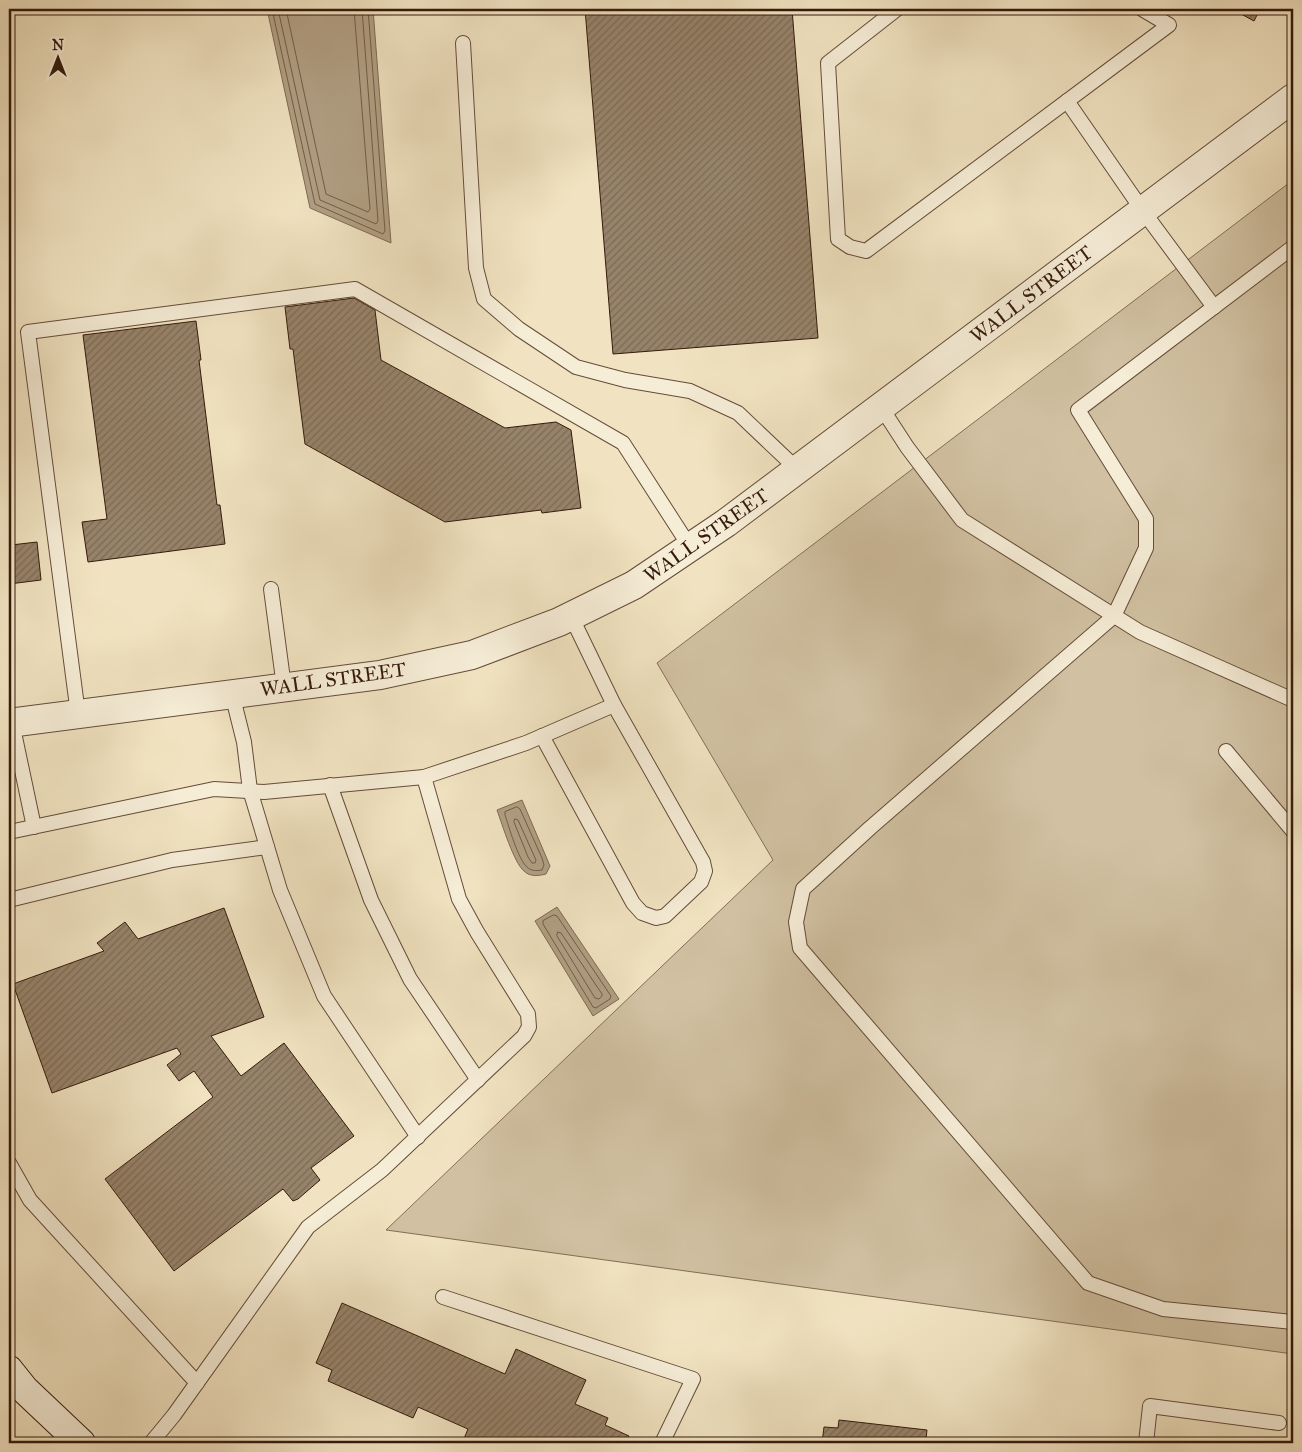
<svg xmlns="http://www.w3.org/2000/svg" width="1302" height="1452" font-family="'IM FELL Great Primer',serif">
  <defs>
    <pattern id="building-hatch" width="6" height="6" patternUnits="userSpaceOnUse" patternTransform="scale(1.25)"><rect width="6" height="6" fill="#97836a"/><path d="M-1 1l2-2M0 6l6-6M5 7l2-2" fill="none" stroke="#7c6a56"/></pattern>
  </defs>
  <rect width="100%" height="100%" fill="#f1e3c1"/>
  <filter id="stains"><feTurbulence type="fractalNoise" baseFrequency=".004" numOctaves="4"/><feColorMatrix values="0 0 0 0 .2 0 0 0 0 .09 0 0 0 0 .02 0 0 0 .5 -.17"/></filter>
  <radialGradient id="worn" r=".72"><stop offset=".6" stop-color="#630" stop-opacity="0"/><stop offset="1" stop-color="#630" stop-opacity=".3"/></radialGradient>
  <!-- grass -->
  <polygon fill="#d1c1a2" stroke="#836e57" points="1293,180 1293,1354 386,1230 773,860 657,663"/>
  <!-- water -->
  <g fill="#b19f83" stroke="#7f6a53">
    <polygon points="267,9 373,9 391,243 310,208"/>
    <path d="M522,800L550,866L546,874C538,876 530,877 524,871C514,863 502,824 497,810Z"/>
    <polygon points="557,907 619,999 593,1016 535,921"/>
  </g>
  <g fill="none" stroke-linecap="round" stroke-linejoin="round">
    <!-- shore -->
    <g stroke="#735c48" stroke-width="1">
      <polyline points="272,9 315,204 383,234 385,231 368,9"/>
      <polyline points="278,9 320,200 376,224 378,221 362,9"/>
      <polyline points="286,9 326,194 368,212 370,209 354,9"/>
      <path d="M517,807L520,809L542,858L544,865L542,870C536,871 531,871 527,867C518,859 509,827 505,815V812Z"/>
      <polygon points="515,819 518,820 536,860 535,863 532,863 528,857 514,822"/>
      <polygon points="554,915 557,916 611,996 610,999 596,1008 593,1007 543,924 543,921"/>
      <polygon points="558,932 561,933 602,994 602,996 599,999 595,998 557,936"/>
    </g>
  </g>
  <!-- building -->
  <g fill="url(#building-hatch)" stroke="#351a0c">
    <polygon points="585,9 792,9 818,338 613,354"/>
    <polygon points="1232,9 1260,9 1254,21"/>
    <polygon points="354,298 375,310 381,360 505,428 556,422 571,430 581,508 542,513 541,510 445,522 305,444 293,349 290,349 285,307"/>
    <polygon points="196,321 201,360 199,360 217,505 220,505 225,544 88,562 82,522 107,519 83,335"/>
    <polygon points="9,525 11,545 37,542 41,580 9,584"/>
    <polygon points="224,908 264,1017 211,1036 241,1076 284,1043 354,1136 311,1168 320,1180 298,1199 293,1201 283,1189 174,1271 105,1179 213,1097 194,1071 179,1081 167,1065 181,1054 177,1048 52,1093 13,984 104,951 97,943 125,922 138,939"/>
    <polygon points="342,1303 505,1374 516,1349 586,1380 575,1404 608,1418 605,1425 629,1436 626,1443 469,1443 463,1441 468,1429 418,1407 413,1418 328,1381 332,1370 316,1363"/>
    <polygon points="839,1420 927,1430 926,1439 942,1441 942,1443 822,1443 824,1427 838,1428"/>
  </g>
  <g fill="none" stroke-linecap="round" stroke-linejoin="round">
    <!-- lane casing -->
    <g stroke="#644c39" stroke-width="16">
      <g id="lane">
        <polyline points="897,9 828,63 838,239 850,247 866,251 1169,25 1142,9"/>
        <polyline points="463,43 476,268 484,299 519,329 576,367 625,380 690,391 738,413 797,469"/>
        <polyline points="1067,101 1143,211 1214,307"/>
        <polyline points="1293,247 1078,410 1146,519 1146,548 1114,616 870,828 803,889 796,922 800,948 1088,1283 1163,1309 1293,1322"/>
        <polyline points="881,407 907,447 962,520 1140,632 1293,700"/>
        <polyline points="271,589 284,687"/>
        <polyline points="232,694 244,742 250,790 280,890 324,996 418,1137"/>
        <polyline points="78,714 28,332 355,289 623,443 690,547"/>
        <polyline points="12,723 34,827"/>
        <polyline points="542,736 633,903 642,913 656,918 665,916 701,882 705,871 703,862 614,705"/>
        <polyline points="1226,751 1293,831"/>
        <polyline points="330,785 371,900 410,979 478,1080"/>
        <polyline points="9,832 214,789 264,792 424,777"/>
        <polyline points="9,900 172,860 267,847"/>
        <polyline points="9,1163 30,1200 197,1383"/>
        <polyline points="443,1297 693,1379 662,1443"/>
        <polyline points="151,1443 174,1415 308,1227 382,1170 524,1036 529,1027 528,1014 477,932 459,899 424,777 526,743 614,705 571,616"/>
        <polyline points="1146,1443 1150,1406 1279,1423"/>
      </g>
    </g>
    <!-- street casing -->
    <g stroke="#644c39" stroke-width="30">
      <polyline id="street" points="9,723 380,675 472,655 559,622 634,585 726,523 1293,98"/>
    </g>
    <!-- secondary casing -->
    <g stroke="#351a0c" stroke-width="30">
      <polyline id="secondary" points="9,1370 25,1390 81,1443"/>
    </g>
    <!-- lane -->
    <use href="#lane" stroke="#f6edd7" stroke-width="14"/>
    <!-- street -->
    <use href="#street" stroke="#f6edd7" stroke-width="28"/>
    <!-- secondary -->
    <use href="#secondary" stroke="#f6edd7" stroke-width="28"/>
  </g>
  <g text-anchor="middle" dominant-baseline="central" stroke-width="4.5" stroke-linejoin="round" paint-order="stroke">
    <!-- street labels -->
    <g font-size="20" fill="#351a0c" stroke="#f6edd7">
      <text transform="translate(1031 294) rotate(-37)">WALL STREET</text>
      <text transform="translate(706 535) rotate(-35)">WALL STREET</text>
      <text transform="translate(333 679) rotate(-8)">WALL STREET</text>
    </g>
  </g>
  <!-- margin -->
  <rect width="1302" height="1452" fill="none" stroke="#f1e3c1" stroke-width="30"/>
  <rect x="10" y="10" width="1282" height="1432" fill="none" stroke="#351a0c" stroke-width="2.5"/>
  <rect x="15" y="15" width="1272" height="1422" fill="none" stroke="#351a0c"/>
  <!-- north arrow -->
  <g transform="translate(58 58)" stroke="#f6edd7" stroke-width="4" paint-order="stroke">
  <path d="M0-4L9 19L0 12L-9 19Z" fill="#351a0c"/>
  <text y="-8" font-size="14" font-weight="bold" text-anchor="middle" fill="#351a0c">N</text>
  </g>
  <rect width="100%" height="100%" filter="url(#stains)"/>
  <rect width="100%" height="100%" fill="url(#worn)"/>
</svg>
